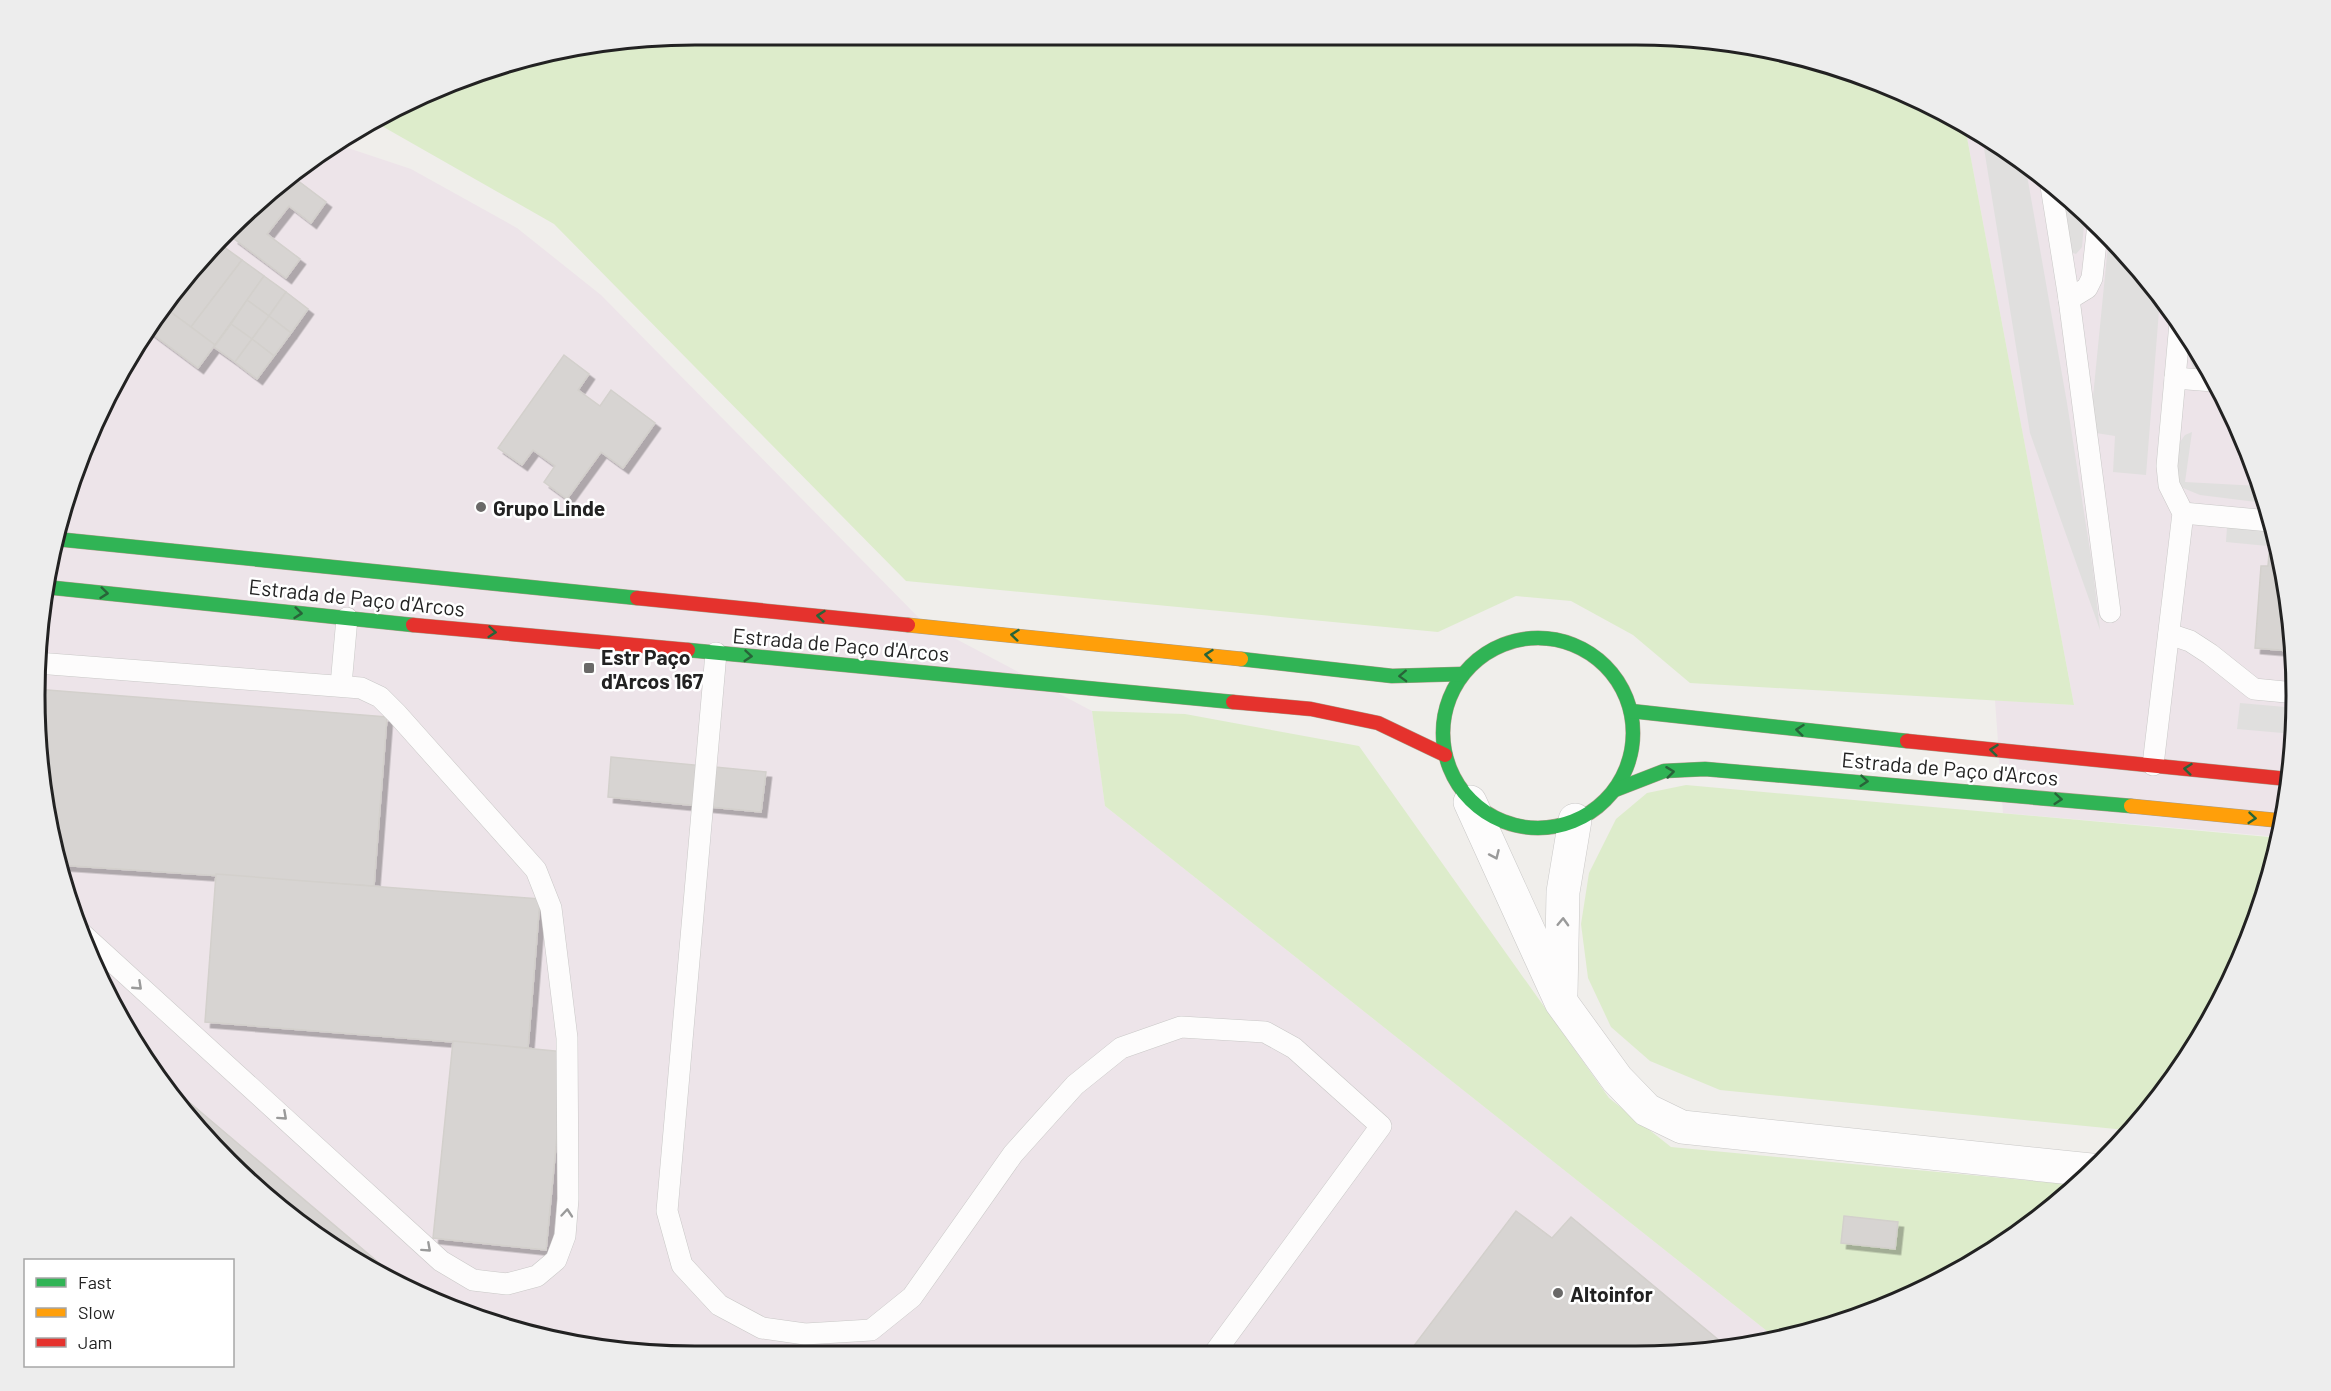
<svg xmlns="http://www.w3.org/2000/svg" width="2331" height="1391" font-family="Barlow,sans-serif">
  <defs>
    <filter id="shadow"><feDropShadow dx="5.5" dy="5.5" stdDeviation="0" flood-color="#0004"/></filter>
  </defs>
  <rect width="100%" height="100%" fill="#f0eeeb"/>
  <!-- industrial -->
  <g fill="#ede4e9">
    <polygon points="1965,127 2003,146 2103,228 2185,329 2246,443 2284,567 2296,696 2284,825 2280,837 2003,813 1995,700 2074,705"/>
    <polygon points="336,144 411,169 517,228 601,295 922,621 1092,711 1105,806 1777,1339 1679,1355 652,1355 483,1321 328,1245 171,1098 103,988 70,908 47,824 35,696 40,609 69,483 146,328 228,228 293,171"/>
  </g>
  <!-- grass -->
  <g fill="#ddeccb">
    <polygon points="1679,36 1848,70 1965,127 2074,705 1690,683 1633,635 1571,601 1516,596 1438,632 906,581 554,224 373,121 403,103 483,69 609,40"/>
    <polygon points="1092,711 1185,714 1359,746 1609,1098 1671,1147 2078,1185 2072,1192 1966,1268 1807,1334 1777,1339 1105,806"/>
    <polygon points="1686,785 2280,838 2246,949 2185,1063 2126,1130 1720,1090 1650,1061 1611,1027 1588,978 1581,924 1589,873 1616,819 1647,793"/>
  </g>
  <!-- parking -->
  <g fill="#e0dfde">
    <polygon points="1982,136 2003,146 2025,164 2067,403 2093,570 2100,630 2030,433"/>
    <polygon points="2056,190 2085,213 2082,247 2076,254 2067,251"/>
    <polygon points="2109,235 2160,298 2146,475 2113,472 2115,436 2096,433 2092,407"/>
    <polygon points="2192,340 2207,370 2193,368 2190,360"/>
    <polygon points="2192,432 2185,482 2259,486 2264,503 2200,495 2183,488 2176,477 2180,442 2185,435"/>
    <polygon points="2227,527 2273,532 2278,547 2226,542"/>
    <polygon points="2240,703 2295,708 2293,734 2237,729"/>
  </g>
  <!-- building -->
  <g fill="#d7d4d2" stroke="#d3d0cc" stroke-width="1.5" filter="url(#shadow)">
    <polygon points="289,174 326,202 311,223 289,206 267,234 300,259 286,278 233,238 263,198"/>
    <polygon points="217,242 220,244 169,311 164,307"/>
    <polygon points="220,244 242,260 191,327 169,311"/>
    <polygon points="242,260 264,276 215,345 191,327"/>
    <polygon points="264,276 286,292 269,316 247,300"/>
    <polygon points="286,292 308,309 291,333 269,316"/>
    <polygon points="247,300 269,316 252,339 231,324"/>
    <polygon points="164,307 215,345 198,368 146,329"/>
    <polygon points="269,316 291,333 274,356 252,339"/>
    <polygon points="231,324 252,339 235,362 214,347"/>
    <polygon points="252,339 274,356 257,379 235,362"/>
    <polygon points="564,355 589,374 578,390 600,406 611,390 655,423 623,468 601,452 567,499 544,482 555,466 533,450 522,465 498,448"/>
    <polygon points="2269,554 2280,556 2284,567 2292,651 2255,648 2261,566 2268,566"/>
    <polygon points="35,689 387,717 374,886 58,865 47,824"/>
    <polygon points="611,757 766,772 761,812 608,797"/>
    <polygon points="216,874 540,899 528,1048 205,1022"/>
    <polygon points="453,1041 565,1052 546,1250 433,1238"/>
    <polygon points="157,1075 399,1280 328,1245 228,1163 171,1098"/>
    <polygon points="1516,1211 1552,1238 1571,1217 1727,1347 1679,1355 1407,1355"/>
    <polygon points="1844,1216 1898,1222 1895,1249 1841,1243"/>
  </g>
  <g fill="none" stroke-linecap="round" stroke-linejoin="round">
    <!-- lane casing -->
    <g stroke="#c9c8c7" stroke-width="22">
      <g id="lane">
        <polyline points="2051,186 2069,299 2110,612"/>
        <polyline points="2069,299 2087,288 2092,278 2098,224"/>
        <polyline points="2175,378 2213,381"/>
        <polyline points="2183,513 2270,521"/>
        <polyline points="2169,634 2190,641 2210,654 2254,689 2296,693"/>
        <polyline points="716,653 667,1211 682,1265 719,1305 762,1328 805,1334 871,1330 912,1297 1013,1154 1075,1085 1121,1048 1181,1027 1265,1032 1294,1048 1381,1126 1213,1355"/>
        <polyline points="37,663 361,688 380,697 397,714 536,870 551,908 567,1038 568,1199 565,1236 556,1260 537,1276 507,1284 473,1280 441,1261 80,932"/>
        <polyline points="341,685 347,618"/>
        <polyline points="2153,765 2183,513 2169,485 2167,466 2180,323"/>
      </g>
    </g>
    <!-- street casing -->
    <g stroke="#c9c8c7" stroke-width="34">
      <g id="street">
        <polyline points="1470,802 1561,1002 1617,1079 1647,1110 1682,1127 2091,1170"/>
        <polyline points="1561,994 1563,892 1575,820"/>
      </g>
    </g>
    <!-- fast casing -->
    <g stroke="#a79c86" stroke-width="15">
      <g id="fast">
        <polyline points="56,539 637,598"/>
        <polyline points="45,587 413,625"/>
        <circle cx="1538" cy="733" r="95"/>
        <polyline points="688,650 1233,702"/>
        <polyline points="1241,659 1392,676 1462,674"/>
        <polyline points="1631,711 1907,741"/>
        <polyline points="1615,790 1664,771 1705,769 2131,806"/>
      </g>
    </g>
    <!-- slow casing -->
    <g stroke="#a79c86" stroke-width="15">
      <g id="slow">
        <polyline points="908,625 1241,659"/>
        <polyline points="2131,806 2284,821"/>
      </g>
    </g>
    <!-- jam casing -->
    <g stroke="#a79c86" stroke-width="15">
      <g id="jam">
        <polyline points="637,598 908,625"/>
        <polyline points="413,625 688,650"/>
        <polyline points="1233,702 1311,709 1378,723 1445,755"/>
        <polyline points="1907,741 2288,779"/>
      </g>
    </g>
    <!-- lane -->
    <use href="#lane" stroke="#fdfcfc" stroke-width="21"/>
    <!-- street -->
    <use href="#street" stroke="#fdfcfc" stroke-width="33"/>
    <!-- fast -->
    <use href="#fast" stroke="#30b455" stroke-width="14"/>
    <!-- slow -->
    <use href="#slow" stroke="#ff9f0a" stroke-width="14"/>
    <!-- jam -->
    <use href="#jam" stroke="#e5322d" stroke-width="14"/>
  </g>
  <!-- one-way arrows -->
  <defs><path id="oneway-chevron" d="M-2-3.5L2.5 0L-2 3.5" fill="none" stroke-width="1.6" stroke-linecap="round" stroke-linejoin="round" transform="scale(1.5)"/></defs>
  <g stroke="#286439">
    <use href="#oneway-chevron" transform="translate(104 593) rotate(6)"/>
    <use href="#oneway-chevron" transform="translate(298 613) rotate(6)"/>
    <use href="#oneway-chevron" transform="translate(821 616) rotate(-174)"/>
    <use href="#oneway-chevron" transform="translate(492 632) rotate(5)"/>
    <use href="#oneway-chevron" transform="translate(1015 635) rotate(-174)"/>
    <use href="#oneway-chevron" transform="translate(1209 655) rotate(-174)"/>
    <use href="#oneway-chevron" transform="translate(748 656) rotate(5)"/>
    <use href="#oneway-chevron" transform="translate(1403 676) rotate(178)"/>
    <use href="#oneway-chevron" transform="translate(1800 730) rotate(-174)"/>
    <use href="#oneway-chevron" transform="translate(1994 750) rotate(-174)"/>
    <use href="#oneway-chevron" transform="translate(2188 769) rotate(-174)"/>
    <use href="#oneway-chevron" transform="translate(1670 772) rotate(-7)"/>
    <use href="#oneway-chevron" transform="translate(1864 781) rotate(5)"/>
    <use href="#oneway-chevron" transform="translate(2058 799) rotate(5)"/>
    <use href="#oneway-chevron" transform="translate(2252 818) rotate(5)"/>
  </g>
  <g stroke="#9a9a9a">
    <use href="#oneway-chevron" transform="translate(1495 855) rotate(66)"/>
    <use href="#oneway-chevron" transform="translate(1563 922) rotate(-88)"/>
    <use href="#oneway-chevron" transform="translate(138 986) rotate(43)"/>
    <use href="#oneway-chevron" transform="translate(283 1116) rotate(42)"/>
    <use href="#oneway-chevron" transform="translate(567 1213) rotate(-85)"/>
    <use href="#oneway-chevron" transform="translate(427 1248) rotate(42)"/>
  </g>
  <!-- markers -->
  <g fill="#6a6968" stroke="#fff" stroke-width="2">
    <circle cx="481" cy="507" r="6"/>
    <rect x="583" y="662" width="12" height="12" rx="3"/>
    <circle cx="1558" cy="1293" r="6"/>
  </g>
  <g text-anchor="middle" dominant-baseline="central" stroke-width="5" stroke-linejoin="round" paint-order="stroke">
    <!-- poi labels -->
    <g font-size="21" font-weight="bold" fill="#222" stroke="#fff" text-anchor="start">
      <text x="493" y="507">Grupo Linde</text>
      <text x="601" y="656">Estr Paço<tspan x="601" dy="24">d'Arcos 167</tspan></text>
      <text x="1570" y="1293">Altoinfor</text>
    </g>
    <!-- street labels -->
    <g font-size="21" fill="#222" stroke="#fff">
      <text transform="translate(357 597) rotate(6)">Estrada de Paço d'Arcos</text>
      <text transform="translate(841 644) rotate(5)">Estrada de Paço d'Arcos</text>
      <text transform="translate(1950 768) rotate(5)">Estrada de Paço d'Arcos</text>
    </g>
  </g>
  <!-- crop -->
  <path d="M0 0H2331V1391H0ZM695 45H1636A650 650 0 0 1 2286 695V696A650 650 0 0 1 1636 1346H695A650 650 0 0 1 45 696V695A650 650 0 0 1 695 45Z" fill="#ededed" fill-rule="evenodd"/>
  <path fill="none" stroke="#222" stroke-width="3" d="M695 45H1636A650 650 0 0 1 2286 695V696A650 650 0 0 1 1636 1346H695A650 650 0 0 1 45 696V695A650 650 0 0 1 695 45Z"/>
  <!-- legend -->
  <rect x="24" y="1259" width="210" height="108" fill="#ffffff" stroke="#a7a7a7" stroke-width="1.5"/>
  <rect x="36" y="1278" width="30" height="9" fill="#30b455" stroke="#a7a7a7" stroke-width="1.5"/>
  <text x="78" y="1289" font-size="18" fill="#222222">Fast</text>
  <rect x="36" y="1308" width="30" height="9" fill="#ff9f0a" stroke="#a7a7a7" stroke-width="1.5"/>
  <text x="78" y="1319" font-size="18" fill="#222222">Slow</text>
  <rect x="36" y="1338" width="30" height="9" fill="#e5322d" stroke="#a7a7a7" stroke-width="1.5"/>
  <text x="78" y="1349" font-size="18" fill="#222222">Jam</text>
</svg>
